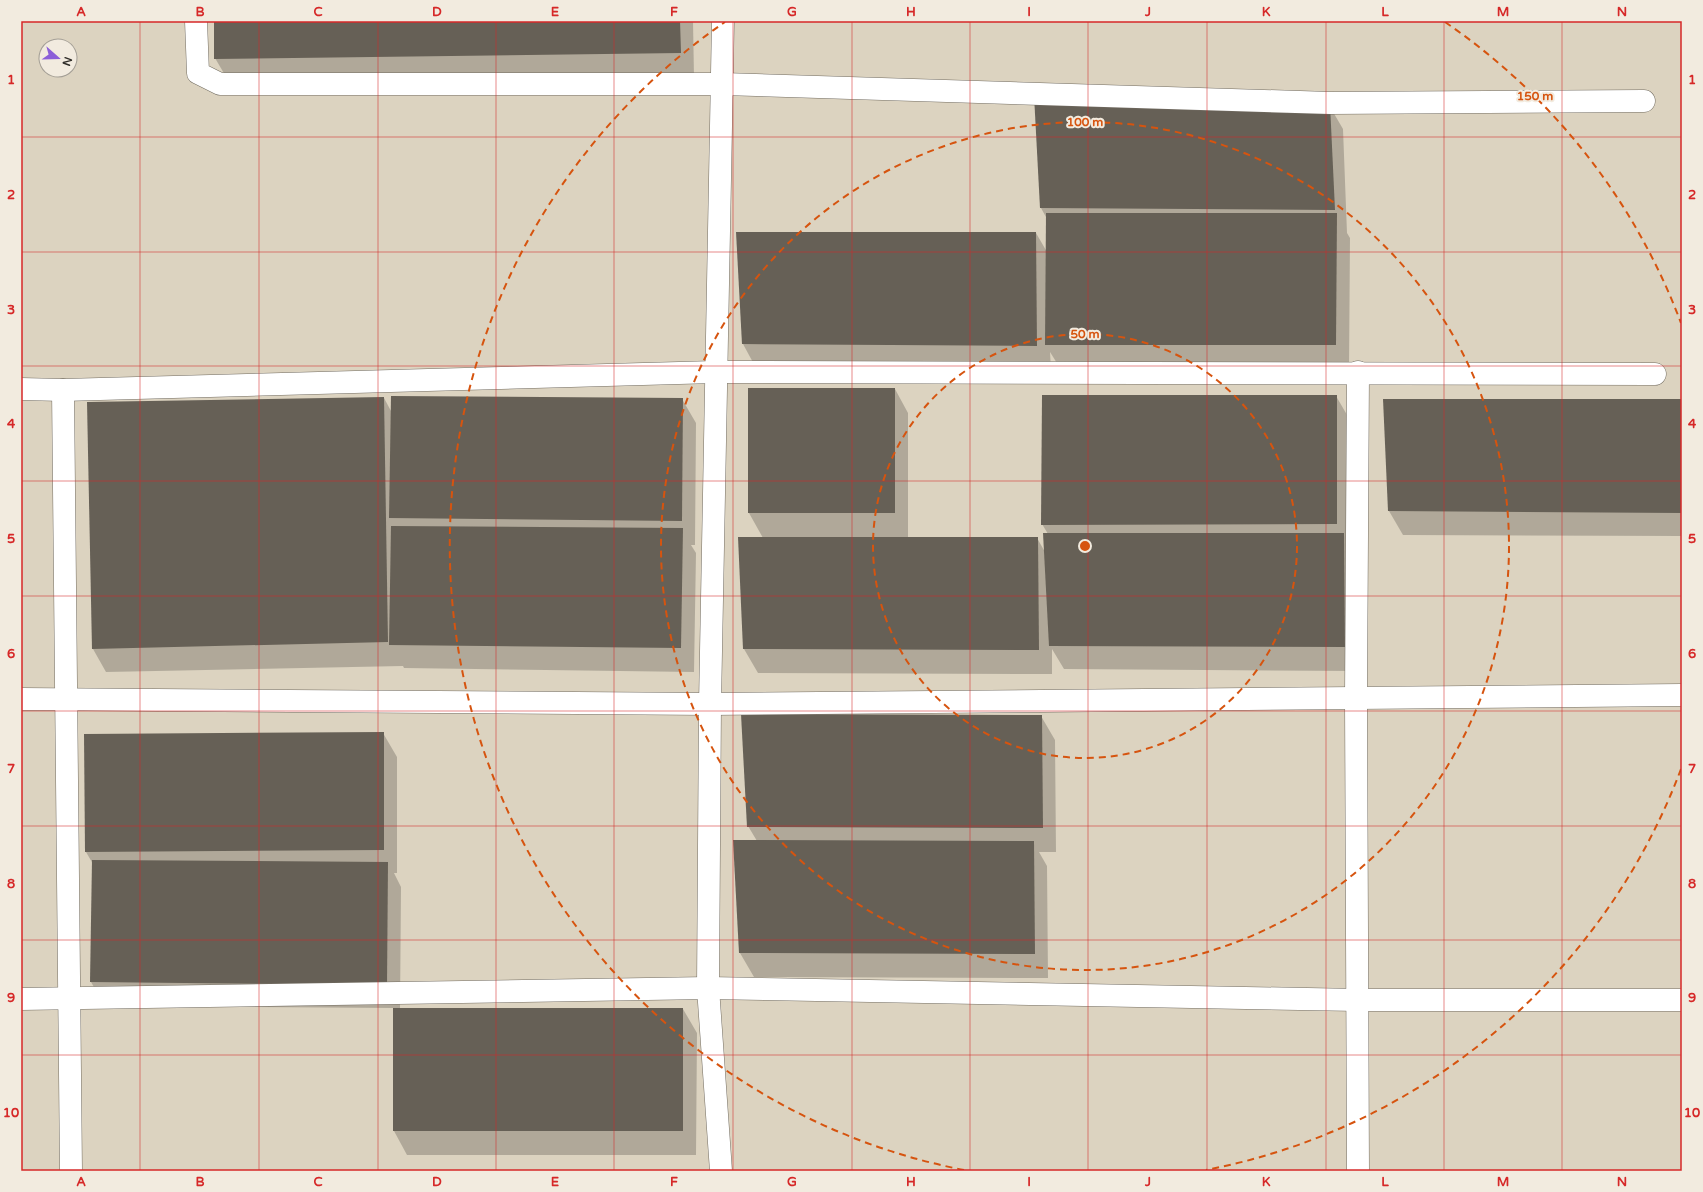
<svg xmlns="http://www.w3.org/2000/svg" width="1703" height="1192" font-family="'Varela Round',sans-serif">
  <rect width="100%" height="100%" fill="#e4ded2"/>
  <!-- built -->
  <path fill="#dcd3c0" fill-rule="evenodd" d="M21,21H1682V1171H21ZM46,46H70V70H46Z"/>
  <!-- shadow -->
  <g fill="#0003">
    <polygon points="215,21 693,21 694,77 229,82 215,58"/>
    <polygon points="1035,96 1329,105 1343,129 1347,233 1350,238 1349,369 1060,368 1050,352 1051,369 756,368 743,344 737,233 1036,233 1047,252 1047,219 1041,208"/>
    <polygon points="749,389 895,389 908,413 908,538 1037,538 1045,552 1048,534 1042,524 1336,396 1350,420 1358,671 1064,669 1052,649 1052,674 758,673 744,649 763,538 749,513"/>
    <polygon points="384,398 391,411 682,399 696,423 695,545 691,545 696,553 694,672 404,668 403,666 106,672 93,649"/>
    <polygon points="1384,400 1682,400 1682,536 1403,535 1389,511"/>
    <polygon points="1041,716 1055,740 1056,852 1039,852 1047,866 1048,978 754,977 740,953 757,841 748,826"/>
    <polygon points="383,733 397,757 397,873 394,873 401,887 400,1009 683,1009 697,1033 696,1155 407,1155 394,1131 394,1008 105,1006 91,982 93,864 86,852"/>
  </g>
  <!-- building -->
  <g fill="#666056">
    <polygon points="214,21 680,21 681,53 214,59"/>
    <polygon points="1034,95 1330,104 1335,210 1040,208"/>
    <polygon points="1046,213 1337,213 1336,345 1045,345"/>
    <polygon points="736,232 1036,232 1037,346 742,344"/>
    <rect x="748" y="388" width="147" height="125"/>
    <polygon points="1042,395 1337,395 1337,524 1041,525"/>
    <polygon points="391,396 683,398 682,521 389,518"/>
    <polygon points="384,397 388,642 92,649 87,402"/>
    <polygon points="1383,399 1682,399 1682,513 1388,511"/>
    <polygon points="391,526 683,528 681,648 389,645"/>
    <polygon points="1043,533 1344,533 1345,647 1049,646"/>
    <polygon points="738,537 1038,537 1039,650 743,649"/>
    <polygon points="741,714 1042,715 1043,828 747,827"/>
    <polygon points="384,732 384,850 85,852 84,734"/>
    <polygon points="733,840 1034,841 1035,954 739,953"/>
    <polygon points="92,860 388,862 387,985 90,982"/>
    <rect x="393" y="1008" width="290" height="123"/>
  </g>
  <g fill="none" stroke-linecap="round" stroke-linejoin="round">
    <!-- minor casing -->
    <g stroke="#736d62" stroke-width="23">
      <g id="minor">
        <polyline points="196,21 198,73 220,84 723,84 1330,103 1644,101"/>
        <polyline points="1358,372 1356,698 1358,1171"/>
        <polyline points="21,389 63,390 715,372 1655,374"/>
        <polyline points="63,390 71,1171"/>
        <polyline points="21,699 710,704 1682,695"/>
        <polyline points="21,999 708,988 1358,1000 1682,1000"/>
        <polyline points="721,1171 708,988 710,704 723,21"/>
      </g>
    </g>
    <!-- minor -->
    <use href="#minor" stroke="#fff" stroke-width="22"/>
  </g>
  <!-- grid -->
  <path fill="none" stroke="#d62828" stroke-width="1" stroke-opacity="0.55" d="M140,21V1171M259,21V1171M378,21V1171M496,21V1171M614,21V1171M733,21V1171M852,21V1171M970,21V1171M1088,21V1171M1207,21V1171M1326,21V1171M1444,21V1171M1562,21V1171M21,137H1682M21,252H1682M21,366H1682M21,481H1682M21,596H1682M21,711H1682M21,826H1682M21,940H1682M21,1055H1682"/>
  <!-- distance rings -->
  <g fill="none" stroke="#d6540f" stroke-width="2" stroke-dasharray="7 5">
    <circle cx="1085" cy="546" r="212"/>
    <circle cx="1085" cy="546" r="424"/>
    <path d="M1681 769A636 636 0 0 1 1206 1170M964 1170A636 636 0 0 1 725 22M1445 22A636 636 0 0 1 1681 323"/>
  </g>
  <circle cx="1085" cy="546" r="6" fill="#d6540f" stroke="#f2ebdf" stroke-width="2"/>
  <g font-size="12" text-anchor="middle" font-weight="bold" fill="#d6540f" stroke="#f2ebdf" stroke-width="4" stroke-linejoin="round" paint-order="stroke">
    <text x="1535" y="100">150 m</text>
    <text x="1085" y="126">100 m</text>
    <text x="1085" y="338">50 m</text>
  </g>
  <!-- border -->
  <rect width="1703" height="1192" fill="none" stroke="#f2ebdf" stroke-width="44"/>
  <!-- north arrow -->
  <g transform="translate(58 58) rotate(110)"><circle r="19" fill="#f2ebdf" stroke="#a49f96"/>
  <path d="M0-3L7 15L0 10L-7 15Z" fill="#8c5fd8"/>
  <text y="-6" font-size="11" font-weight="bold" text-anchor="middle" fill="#2f2c28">N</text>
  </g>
  <rect x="22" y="22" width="1659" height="1148" fill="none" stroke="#d62828" stroke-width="1.5"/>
  <g font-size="13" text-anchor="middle" font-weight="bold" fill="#d62828">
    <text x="81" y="16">A</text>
    <text x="200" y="16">B</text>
    <text x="318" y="16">C</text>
    <text x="437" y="16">D</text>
    <text x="555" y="16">E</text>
    <text x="674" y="16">F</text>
    <text x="792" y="16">G</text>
    <text x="911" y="16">H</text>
    <text x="1029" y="16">I</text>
    <text x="1148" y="16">J</text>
    <text x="1266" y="16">K</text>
    <text x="1385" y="16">L</text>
    <text x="1503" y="16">M</text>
    <text x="1622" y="16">N</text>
    <text x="11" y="84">1</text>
    <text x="1692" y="84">1</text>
    <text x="11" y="199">2</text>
    <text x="1692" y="199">2</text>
    <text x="11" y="314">3</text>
    <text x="1692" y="314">3</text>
    <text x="11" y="428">4</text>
    <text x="1692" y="428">4</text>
    <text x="11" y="543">5</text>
    <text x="1692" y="543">5</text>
    <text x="11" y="658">6</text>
    <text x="1692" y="658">6</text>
    <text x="11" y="773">7</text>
    <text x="1692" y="773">7</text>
    <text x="11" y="888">8</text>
    <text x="1692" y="888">8</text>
    <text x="11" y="1002">9</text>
    <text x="1692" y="1002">9</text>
    <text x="11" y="1117">10</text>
    <text x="1692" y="1117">10</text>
    <text x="81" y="1186">A</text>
    <text x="200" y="1186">B</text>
    <text x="318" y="1186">C</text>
    <text x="437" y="1186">D</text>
    <text x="555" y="1186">E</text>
    <text x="674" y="1186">F</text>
    <text x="792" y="1186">G</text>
    <text x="911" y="1186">H</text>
    <text x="1029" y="1186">I</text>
    <text x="1148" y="1186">J</text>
    <text x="1266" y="1186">K</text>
    <text x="1385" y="1186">L</text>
    <text x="1503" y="1186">M</text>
    <text x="1622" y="1186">N</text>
  </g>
</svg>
